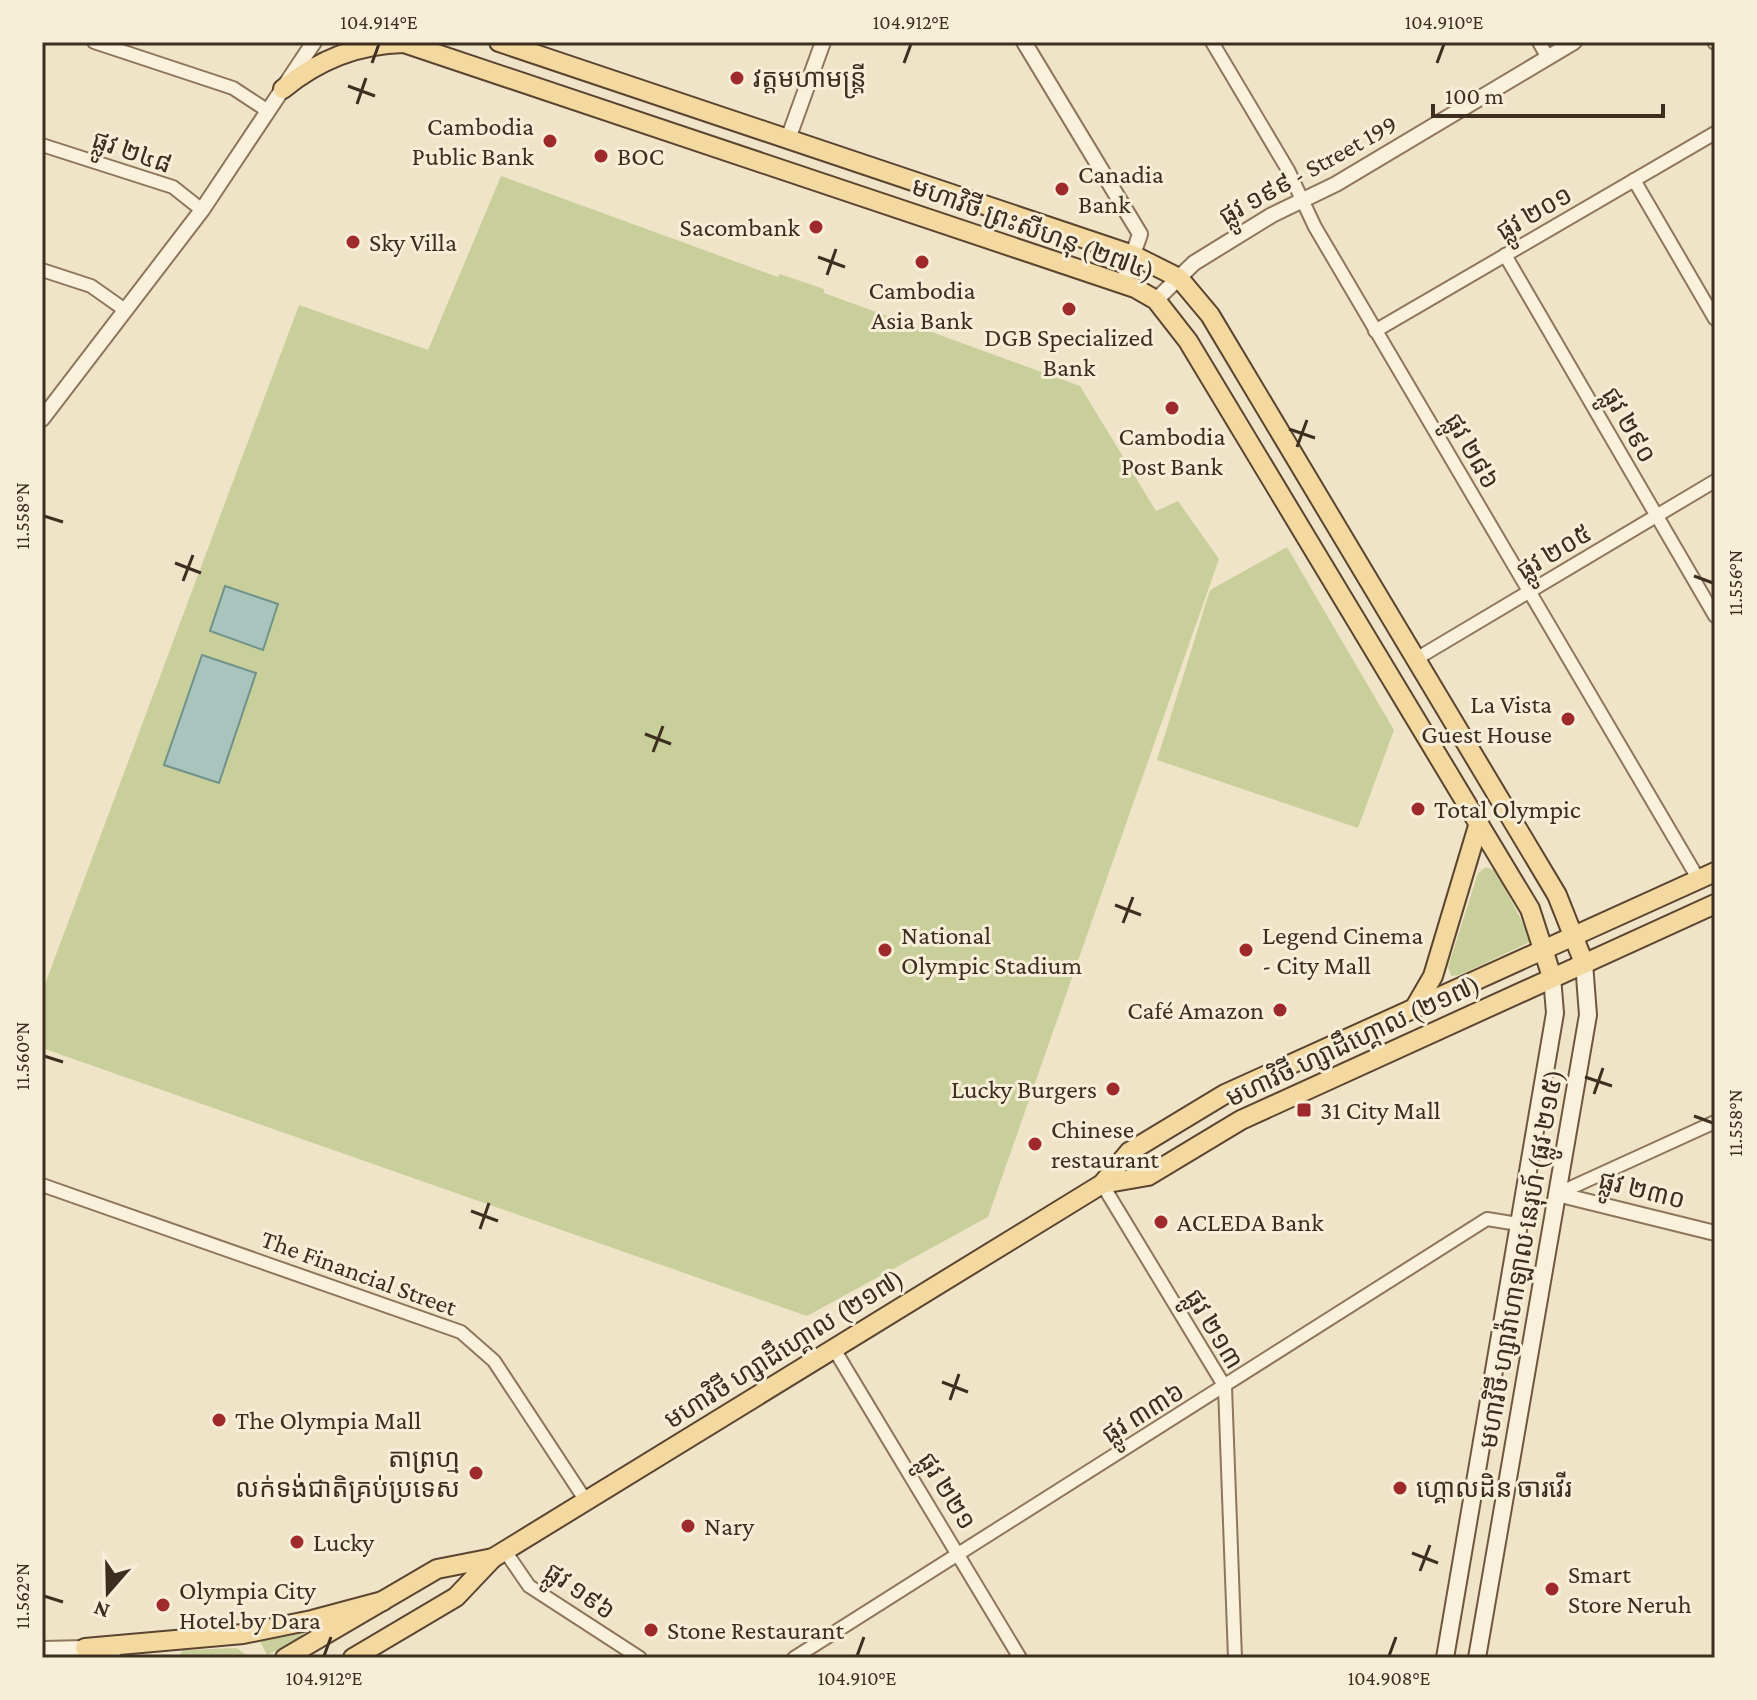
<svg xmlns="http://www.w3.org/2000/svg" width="1757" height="1700" font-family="'Crimson Pro','Noto Sans Khmer',serif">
  <rect width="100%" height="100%" fill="#f0e4c8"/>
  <!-- green -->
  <g fill="#c9cf9b">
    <polygon points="501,176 778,277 780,274 824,289 824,293 1080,386 1156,511 1178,501 1219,559 988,1217 807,1316 42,1048 42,992 299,305 428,350"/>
    <polygon points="1287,547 1394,730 1358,828 1157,760 1210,590"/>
    <polygon points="1486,867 1496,871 1532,941 1460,975 1451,976 1448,967 1478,873"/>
    <polygon points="304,1633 303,1637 267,1655 260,1641"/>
    <polygon points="237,1648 250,1658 177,1658 183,1650"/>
  </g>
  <!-- water -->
  <g fill="#a9c4bc" stroke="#6f938a" stroke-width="2">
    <polygon points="225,586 278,604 263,650 210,631"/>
    <polygon points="202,655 256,673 219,783 164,765"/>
  </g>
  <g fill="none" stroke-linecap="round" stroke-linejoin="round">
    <!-- minor casing -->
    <g stroke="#8d765c" stroke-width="16">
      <g id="minor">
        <polyline points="94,42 233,88 268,111"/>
        <polyline points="1212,42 1288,170 1315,227 1699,880"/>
        <polyline points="1539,42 1548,58"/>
        <polyline points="1714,42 1715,43"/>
        <polyline points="42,145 173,187 202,210"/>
        <polyline points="1634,180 1715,319"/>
        <polyline points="1505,255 1715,616"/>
        <polyline points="42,270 91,286 125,310"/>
        <polyline points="1375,331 1715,133"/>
        <polyline points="1416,659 1715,481"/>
        <polyline points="1102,1184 1225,1387 1235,1658"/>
        <polyline points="42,1185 461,1332 494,1361 586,1501"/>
        <polyline points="1557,1194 1715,1122"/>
        <polyline points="834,1349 1020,1658"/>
        <polyline points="505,1551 529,1586 640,1658"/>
        <polyline points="794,1658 1487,1219 1518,1224"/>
      </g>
    </g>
    <!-- tertiary casing -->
    <g stroke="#8d765c" stroke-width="18">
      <g id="tertiary">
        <polyline points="1024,42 1140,234 1123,284"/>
        <polyline points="788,139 823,42"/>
        <polyline points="1156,300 1194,263 1272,215 1336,184 1574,42"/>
        <polyline points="42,419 202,210 314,42"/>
        <polyline points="1557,1194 1715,1233"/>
        <polyline points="43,1649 85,1648 114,1658"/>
      </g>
    </g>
    <!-- secondary casing -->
    <g stroke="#6f573f" stroke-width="20">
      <g id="secondary">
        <polyline points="1445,1658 1555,1013 1552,977"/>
        <polyline points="1477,1658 1588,1015 1584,963"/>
      </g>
    </g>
    <!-- primary casing -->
    <g stroke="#5b4430" stroke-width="22">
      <g id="primary">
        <polyline points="401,42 1135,288 1156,300 1188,341 1530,909 1552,977"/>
        <polyline points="499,42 1133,255 1179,278 1210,315 1557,895 1584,963"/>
        <path d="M283,89C318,60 358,44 404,43"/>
        <polyline points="1415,1007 1433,976 1478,826"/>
        <polyline points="1102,1184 1148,1176 1241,1120 1715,904"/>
        <polyline points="85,1648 243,1634 312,1620 383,1601"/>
        <polyline points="285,1658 437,1569 493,1558"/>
        <polyline points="353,1658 456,1597 493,1558 1102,1184 1129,1152 1225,1094 1715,872"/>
      </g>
    </g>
    <!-- minor -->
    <use href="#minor" stroke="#faf1dc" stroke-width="12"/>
    <!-- tertiary -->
    <use href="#tertiary" stroke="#faf1dc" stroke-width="14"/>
    <!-- secondary -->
    <use href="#secondary" stroke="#faf1dc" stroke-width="16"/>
    <!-- primary -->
    <use href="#primary" stroke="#f3d9a0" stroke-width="18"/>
  </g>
  <!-- ticks -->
  <path fill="none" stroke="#3d2e20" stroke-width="3" d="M372,63L379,44M904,63L911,44M1437,63L1444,44M348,86L375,96M357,104L366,78M818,257L845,267M827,275L836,249M1289,429L1315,438M1297,447L1307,420M44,516L63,522M175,563L201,573M1694,576L1713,583M183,581L193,555M645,734L671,744M653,752L663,726M1115,905L1141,915M1123,923L1133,897M44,1056L63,1062M1585,1077L1612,1086M1594,1094L1603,1068M1694,1116L1713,1123M471,1211L498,1221M480,1229L489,1203M942,1382L968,1392M950,1400L959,1374M1412,1553L1438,1563M1420,1571L1430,1545M44,1596L63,1602M324,1656L331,1637M857,1656L864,1637M1389,1656L1396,1637"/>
  <!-- markers -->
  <g fill="#9e2a2b" stroke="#f7eed8" stroke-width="3">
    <circle cx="737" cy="78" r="8"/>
    <circle cx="550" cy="141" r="8"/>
    <circle cx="601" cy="156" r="8"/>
    <circle cx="1062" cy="189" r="8"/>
    <circle cx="816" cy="227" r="8"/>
    <circle cx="353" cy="242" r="8"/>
    <circle cx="922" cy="262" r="8"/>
    <circle cx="1069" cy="309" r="8"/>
    <circle cx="1172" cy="408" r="8"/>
    <circle cx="1568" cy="719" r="8"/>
    <circle cx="1418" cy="809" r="8"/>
    <circle cx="885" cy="950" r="8"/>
    <circle cx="1246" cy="950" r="8"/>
    <circle cx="1280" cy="1010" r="8"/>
    <circle cx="1113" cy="1089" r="8"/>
    <rect x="1296" y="1102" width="16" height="16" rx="4"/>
    <circle cx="1035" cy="1144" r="8"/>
    <circle cx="1161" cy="1222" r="8"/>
    <circle cx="219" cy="1420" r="8"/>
    <circle cx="476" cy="1473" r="8"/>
    <circle cx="1400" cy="1488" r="8"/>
    <circle cx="688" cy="1526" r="8"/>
    <circle cx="297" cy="1542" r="8"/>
    <circle cx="1552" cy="1589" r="8"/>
    <circle cx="163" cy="1605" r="8"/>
    <circle cx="651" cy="1630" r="8"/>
  </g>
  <g text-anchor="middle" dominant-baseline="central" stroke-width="6" stroke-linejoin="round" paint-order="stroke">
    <!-- poi labels -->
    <g font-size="26" fill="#3d2e20" stroke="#f7eed8" text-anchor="start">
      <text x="753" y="78">វត្តមហាមន្រ្តី</text>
      <text x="534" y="126" text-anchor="end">Cambodia<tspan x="534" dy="30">Public Bank</tspan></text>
      <text x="617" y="156">BOC</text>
      <text x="1078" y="174">Canadia<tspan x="1078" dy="30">Bank</tspan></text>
      <text x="800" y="227" text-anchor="end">Sacombank</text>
      <text x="369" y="242">Sky Villa</text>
      <text x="922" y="290" text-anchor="middle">Cambodia<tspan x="922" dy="30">Asia Bank</tspan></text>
      <text x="1069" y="337" text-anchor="middle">DGB Specialized<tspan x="1069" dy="30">Bank</tspan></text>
      <text x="1172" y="436" text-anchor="middle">Cambodia<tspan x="1172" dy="30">Post Bank</tspan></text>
      <text x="1552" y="704" text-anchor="end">La Vista<tspan x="1552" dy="30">Guest House</tspan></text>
      <text x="1434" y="809">Total Olympic</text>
      <text x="901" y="935">National<tspan x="901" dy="30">Olympic Stadium</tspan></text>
      <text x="1262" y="935">Legend Cinema<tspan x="1262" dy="30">- City Mall</tspan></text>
      <text x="1264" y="1010" text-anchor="end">Café Amazon</text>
      <text x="1097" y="1089" text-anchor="end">Lucky Burgers</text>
      <text x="1320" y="1110">31 City Mall</text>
      <text x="1051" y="1129">Chinese<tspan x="1051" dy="30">restaurant</tspan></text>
      <text x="1177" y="1222">ACLEDA Bank</text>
      <text x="235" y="1420">The Olympia Mall</text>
      <text x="460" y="1458" text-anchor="end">តាព្រហ្ម<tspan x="460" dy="30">លក់ទង់ជាតិគ្រប់ប្រទេស</tspan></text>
      <text x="1416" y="1488">ហ្គោលដិន ចារវើរ</text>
      <text x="704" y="1526">Nary</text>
      <text x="313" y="1542">Lucky</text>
      <text x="1568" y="1574">Smart<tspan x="1568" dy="30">Store Neruh</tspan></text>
      <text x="179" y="1590">Olympia City<tspan x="179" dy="30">Hotel by Dara</tspan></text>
      <text x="667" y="1630">Stone Restaurant</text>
    </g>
    <!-- street labels -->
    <g font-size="26" fill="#3d2e20" stroke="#f7eed8">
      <text transform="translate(132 152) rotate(19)">ផ្លូវ ២៤៨</text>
      <text transform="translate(1308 170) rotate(-29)">ផ្លូវ ១៩៩ - Street 199</text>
      <text transform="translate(1534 213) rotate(-30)">ផ្លូវ ២០១</text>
      <text transform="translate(1033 229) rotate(20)">មហាវិថី ព្រះសីហនុ (២៧៤)</text>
      <text transform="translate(1629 425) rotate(60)">ផ្លូវ ២៩០</text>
      <text transform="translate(1472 451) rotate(60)">ផ្លូវ ២៨៦</text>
      <text transform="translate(1554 552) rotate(-31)">ផ្លូវ ២០៥</text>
      <text transform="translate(1353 1041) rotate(-25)">មហាវិថី ហ្សាដឹហ្គោល (២១៧)</text>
      <text transform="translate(1642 1190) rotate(14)">ផ្លូវ ២៣០</text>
      <text transform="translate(1521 1259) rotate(-80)">មហាវិថី ហ្សាវ៉ាហាឡាល នេរុហ៍ (ផ្លូវ ២១៥)</text>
      <text transform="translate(359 1273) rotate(20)">The Financial Street</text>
      <text transform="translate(1214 1329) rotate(59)">ផ្លូវ ២១៣</text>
      <text transform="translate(784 1349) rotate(-32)">មហាវិថី ហ្សាដឹហ្គោល (២១៧)</text>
      <text transform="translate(1143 1413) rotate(-32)">ផ្លូវ ៣៣៦</text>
      <text transform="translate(947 1491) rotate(58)">ផ្លូវ ២២១</text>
      <text transform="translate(580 1591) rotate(35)">ផ្លូវ ១៩៦</text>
    </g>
  </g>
  <!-- border -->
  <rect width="1757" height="1700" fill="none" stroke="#f7eed8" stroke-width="88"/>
  <!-- north arrow -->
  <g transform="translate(108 1592) rotate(200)" stroke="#f7eed8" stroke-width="6" paint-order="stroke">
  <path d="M0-6L14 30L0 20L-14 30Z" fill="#3d2e20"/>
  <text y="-12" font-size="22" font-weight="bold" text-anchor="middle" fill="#3d2e20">N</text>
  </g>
  <!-- scale -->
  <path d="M1433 104v12h230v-12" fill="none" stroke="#3d2e20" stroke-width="4"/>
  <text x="1445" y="104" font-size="24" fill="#3d2e20" stroke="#f7eed8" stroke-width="6" paint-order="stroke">100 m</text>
  <rect x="44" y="44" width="1669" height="1612" fill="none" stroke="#3d2e20" stroke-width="3"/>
  <g font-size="20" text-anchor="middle" fill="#3d2e20">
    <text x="379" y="29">104.914°E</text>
    <text x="911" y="29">104.912°E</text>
    <text x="1444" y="29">104.910°E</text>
    <text transform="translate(22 516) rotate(-90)" y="7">11.558°N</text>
    <text transform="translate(1735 583) rotate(-90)" y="7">11.556°N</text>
    <text transform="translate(22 1056) rotate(-90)" y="7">11.560°N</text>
    <text transform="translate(1735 1123) rotate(-90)" y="7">11.558°N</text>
    <text transform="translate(22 1596) rotate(-90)" y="7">11.562°N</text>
    <text x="324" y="1685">104.912°E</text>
    <text x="857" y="1685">104.910°E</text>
    <text x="1389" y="1685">104.908°E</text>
  </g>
</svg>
